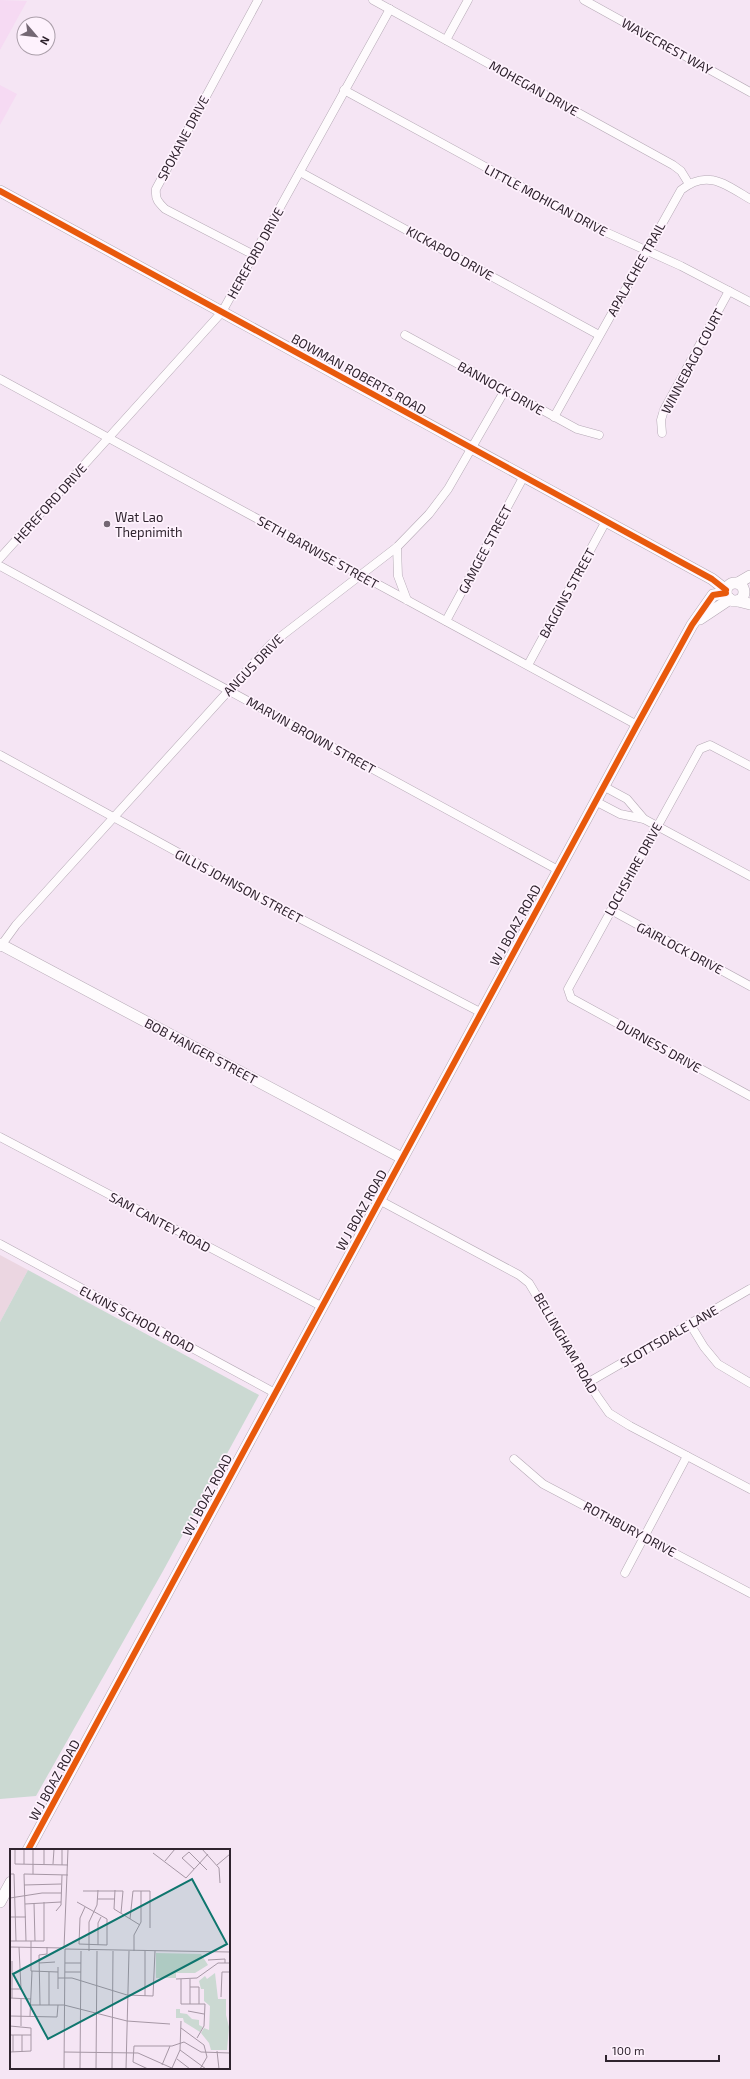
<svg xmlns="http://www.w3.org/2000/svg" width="750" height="2079" font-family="'Exo 2',sans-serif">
  <rect width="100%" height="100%" fill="#f5e5f4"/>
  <!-- built -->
  <g fill="#f6daf3">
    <polygon points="0,0 27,1 0,50"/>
    <polygon points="0,85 17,94 0,125"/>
  </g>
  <!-- education -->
  <polygon fill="#ebd6e1" points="0,1255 28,1270 0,1322"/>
  <!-- green -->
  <polygon fill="#cbd9d2" points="28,1270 259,1395 163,1571 36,1796 0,1799 0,1322"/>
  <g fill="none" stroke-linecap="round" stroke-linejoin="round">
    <!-- street casing -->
    <g stroke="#b5a9b5" stroke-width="9">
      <g id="street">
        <polyline points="373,0 673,165 681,171 689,184"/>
        <polyline points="584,0 750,92"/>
        <polyline points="446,40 468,0"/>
        <polyline points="344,90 601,230 681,266 750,302"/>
        <polyline points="300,172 599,335"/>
        <path d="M254,255L165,209C158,202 155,199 156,189L258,0"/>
        <polyline points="405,335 577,429 599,435"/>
        <polyline points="0,379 637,725"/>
        <path d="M554,417L681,190C707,169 725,184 750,199"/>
        <polyline points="662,433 661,420 664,410 729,291"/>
        <polyline points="397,547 398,576 407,600"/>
        <polyline points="0,558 222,312 390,9"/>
        <polyline points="0,566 558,870"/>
        <polyline points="446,621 524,476"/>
        <polyline points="528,665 606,521"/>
        <polyline points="0,755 272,904 480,1012"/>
        <polyline points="750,766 710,745 700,749 568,989 571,998 750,1096"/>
        <polyline points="603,786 627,799 644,819"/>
        <polyline points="595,801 620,814 644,819 750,876"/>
        <polyline points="611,910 750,986"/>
        <polyline points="0,947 16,925 271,644 397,547 429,514 448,489 505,390"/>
        <polyline points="0,1137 321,1306"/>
        <polyline points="379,1200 519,1275 529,1283 597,1396 609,1413 630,1426 750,1489"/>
        <polyline points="0,1244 275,1393"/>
        <polyline points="690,1324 704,1347 718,1364 750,1383"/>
        <polyline points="589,1382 750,1289"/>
        <polyline points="514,1459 543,1484 750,1593"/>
        <polyline points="625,1573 687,1456"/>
      </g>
    </g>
    <!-- secondary casing -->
    <g stroke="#b5a9b5" stroke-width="12">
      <g id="secondary">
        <polyline points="0,191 712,579 726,590"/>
        <circle cx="735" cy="592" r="9"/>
        <polyline points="738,583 750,576"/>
        <polyline points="738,601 750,604"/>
        <polyline points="700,619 730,599"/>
        <polyline points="0,944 402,1158"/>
        <polyline points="28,1850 637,725 692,625 713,595 726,593"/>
        <polyline points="0,1902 11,1882"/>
      </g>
    </g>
    <!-- street -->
    <use href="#street" stroke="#fefbfd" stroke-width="8"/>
    <!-- secondary -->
    <use href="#secondary" stroke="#fefbfd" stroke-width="11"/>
    <!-- cycleway casing -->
    <g stroke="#fef2fd" stroke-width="8">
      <g id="cycleway">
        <polyline points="0,191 712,579 726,590"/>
        <polyline points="28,1850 637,725 692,625 713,595 726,593"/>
      </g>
    </g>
    <!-- cycleway -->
    <use href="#cycleway" stroke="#e8590c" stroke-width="6"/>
  </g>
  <!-- markers -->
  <circle fill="#746773" stroke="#fef2fd" stroke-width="1.5" cx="107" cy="524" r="4"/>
  <g text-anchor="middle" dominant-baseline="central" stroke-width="3.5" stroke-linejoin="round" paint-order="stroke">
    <!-- street labels -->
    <g font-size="13" fill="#2f232e" stroke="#fef2fd">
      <text transform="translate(667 46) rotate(29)">WAVECREST WAY</text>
      <text transform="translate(534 88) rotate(29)">MOHEGAN DRIVE</text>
      <text transform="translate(183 138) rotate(-62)">SPOKANE DRIVE</text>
      <text transform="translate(546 200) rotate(28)">LITTLE MOHICAN DRIVE</text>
      <text transform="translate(255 253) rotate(-61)">HEREFORD DRIVE</text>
      <text transform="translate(450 253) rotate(29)">KICKAPOO DRIVE</text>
      <text transform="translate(636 269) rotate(-61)">APALACHEE TRAIL</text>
      <text transform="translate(692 361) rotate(-62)">WINNEBAGO COURT</text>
      <text transform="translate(359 374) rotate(29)">BOWMAN ROBERTS ROAD</text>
      <text transform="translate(501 388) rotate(29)">BANNOCK DRIVE</text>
      <text transform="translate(50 503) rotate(-48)">HEREFORD DRIVE</text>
      <text transform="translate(485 549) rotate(-62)">GAMGEE STREET</text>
      <text transform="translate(318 552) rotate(29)">SETH BARWISE STREET</text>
      <text transform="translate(567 593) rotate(-61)">BAGGINS STREET</text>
      <text transform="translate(253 665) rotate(-46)">ANGUS DRIVE</text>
      <text transform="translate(311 735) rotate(29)">MARVIN BROWN STREET</text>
      <text transform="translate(633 869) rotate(-61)">LOCHSHIRE DRIVE</text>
      <text transform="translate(239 886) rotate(28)">GILLIS JOHNSON STREET</text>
      <text transform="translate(515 925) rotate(-61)">W J BOAZ ROAD</text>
      <text transform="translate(680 948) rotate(28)">GAIRLOCK DRIVE</text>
      <text transform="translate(659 1046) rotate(29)">DURNESS DRIVE</text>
      <text transform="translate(201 1051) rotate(28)">BOB HANGER STREET</text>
      <text transform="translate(361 1210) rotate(-61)">W J BOAZ ROAD</text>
      <text transform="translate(160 1222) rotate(28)">SAM CANTEY ROAD</text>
      <text transform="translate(137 1319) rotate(28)">ELKINS SCHOOL ROAD</text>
      <text transform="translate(669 1336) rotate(-30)">SCOTTSDALE LANE</text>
      <text transform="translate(566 1343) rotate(60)">BELLINGHAM ROAD</text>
      <text transform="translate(207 1495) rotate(-62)">W J BOAZ ROAD</text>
      <text transform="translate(630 1529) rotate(28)">ROTHBURY DRIVE</text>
      <text transform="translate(54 1780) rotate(-61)">W J BOAZ ROAD</text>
    </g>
    <!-- poi labels -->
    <g font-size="13" fill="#2f232e" stroke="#fef2fd" text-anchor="start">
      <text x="115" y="517">Wat Lao<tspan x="115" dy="15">Thepnimith</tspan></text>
    </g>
  </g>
  <!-- overview -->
  <g transform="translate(10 1849)">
    <rect width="220" height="220" fill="#f5e5f4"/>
    <path d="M146,104L191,105L198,116L185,124H166V129H146ZM205,124L208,150H216V166L219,178L217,201H201L199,194L191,184L194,179L199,181L200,157L194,152V140H191L189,132L195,127L197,130ZM166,160H170V164L177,165L182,170L189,171V176L193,178L190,183L174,173L173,169H166Z" fill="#cbd9d2"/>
    <path fill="none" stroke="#a697a5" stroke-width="1" d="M5,0V15L58,16M192,0L209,19L210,34M143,4L176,29L198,5M155,12L165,0M14,15V1M34,15V0M43,15L44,0M52,16V0M207,16L220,5M184,20L172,9L179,3L197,21M0,25H4L6,92M23,25V0M14,36L51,35M105,41L104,60L130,76M73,42H113L111,64M0,49L32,44H51M88,50H105M67,53L97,70V96L69,95L70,69L75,58M24,54L25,92M15,55L51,53M46,62L51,56L52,26M0,68H16M120,70L123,42H140V79M0,92H34V53M16,92L14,25L58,26M21,92V122L48,123M88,96V74L91,68M0,98L54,99M54,99L58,0M55,100L220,103M79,102V73L87,56L88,41M124,102V86L131,73V42M135,102V147M198,111L215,110V114M29,114L45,113M55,114H71M48,118V140M55,123H71M48,129H62L117,146L143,147L145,102M166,130L187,129L208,114H220M171,130V155H195L194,177L187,189M180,138H189V155M0,140H11L9,98M211,148L212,123H220M0,149L21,150M2,149V112M180,155V130M21,156H54L117,172L160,175M30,156L29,106L37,105V98M39,156V123M178,162L194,165M0,167L47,168L48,156M20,167L22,122M0,177L21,179V202L0,203M11,177V149M171,179L194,196L197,208L190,220M0,186H21M170,201L196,220M207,202L209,220M3,203V186M12,203V186M54,203L128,204L164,220M167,210L180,220M152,216L160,197M162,219L170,201L171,172M54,220L55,100M70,220L71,102M86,220L87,102M102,220L103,102M116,220L119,102M138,220L123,213L124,197H162L174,193L191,203L220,204"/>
    <path fill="#0f766e" fill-opacity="0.15" stroke="#0f766e" stroke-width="2" d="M182,30L217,95L38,190L3,125Z"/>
    <rect width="220" height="220" fill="none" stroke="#2f232e" stroke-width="2"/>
  </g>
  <!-- north arrow -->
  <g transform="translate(36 36) rotate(118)"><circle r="19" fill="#fef2fd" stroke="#ab9faa"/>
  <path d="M0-3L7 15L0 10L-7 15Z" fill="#746773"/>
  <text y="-6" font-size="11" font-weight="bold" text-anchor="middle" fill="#2f232e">N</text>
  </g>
  <!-- scale -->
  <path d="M606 2055v6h113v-6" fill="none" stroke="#2f232e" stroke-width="2"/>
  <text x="612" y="2055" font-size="12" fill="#2f232e" stroke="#fef2fd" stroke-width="3" paint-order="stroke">100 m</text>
</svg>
